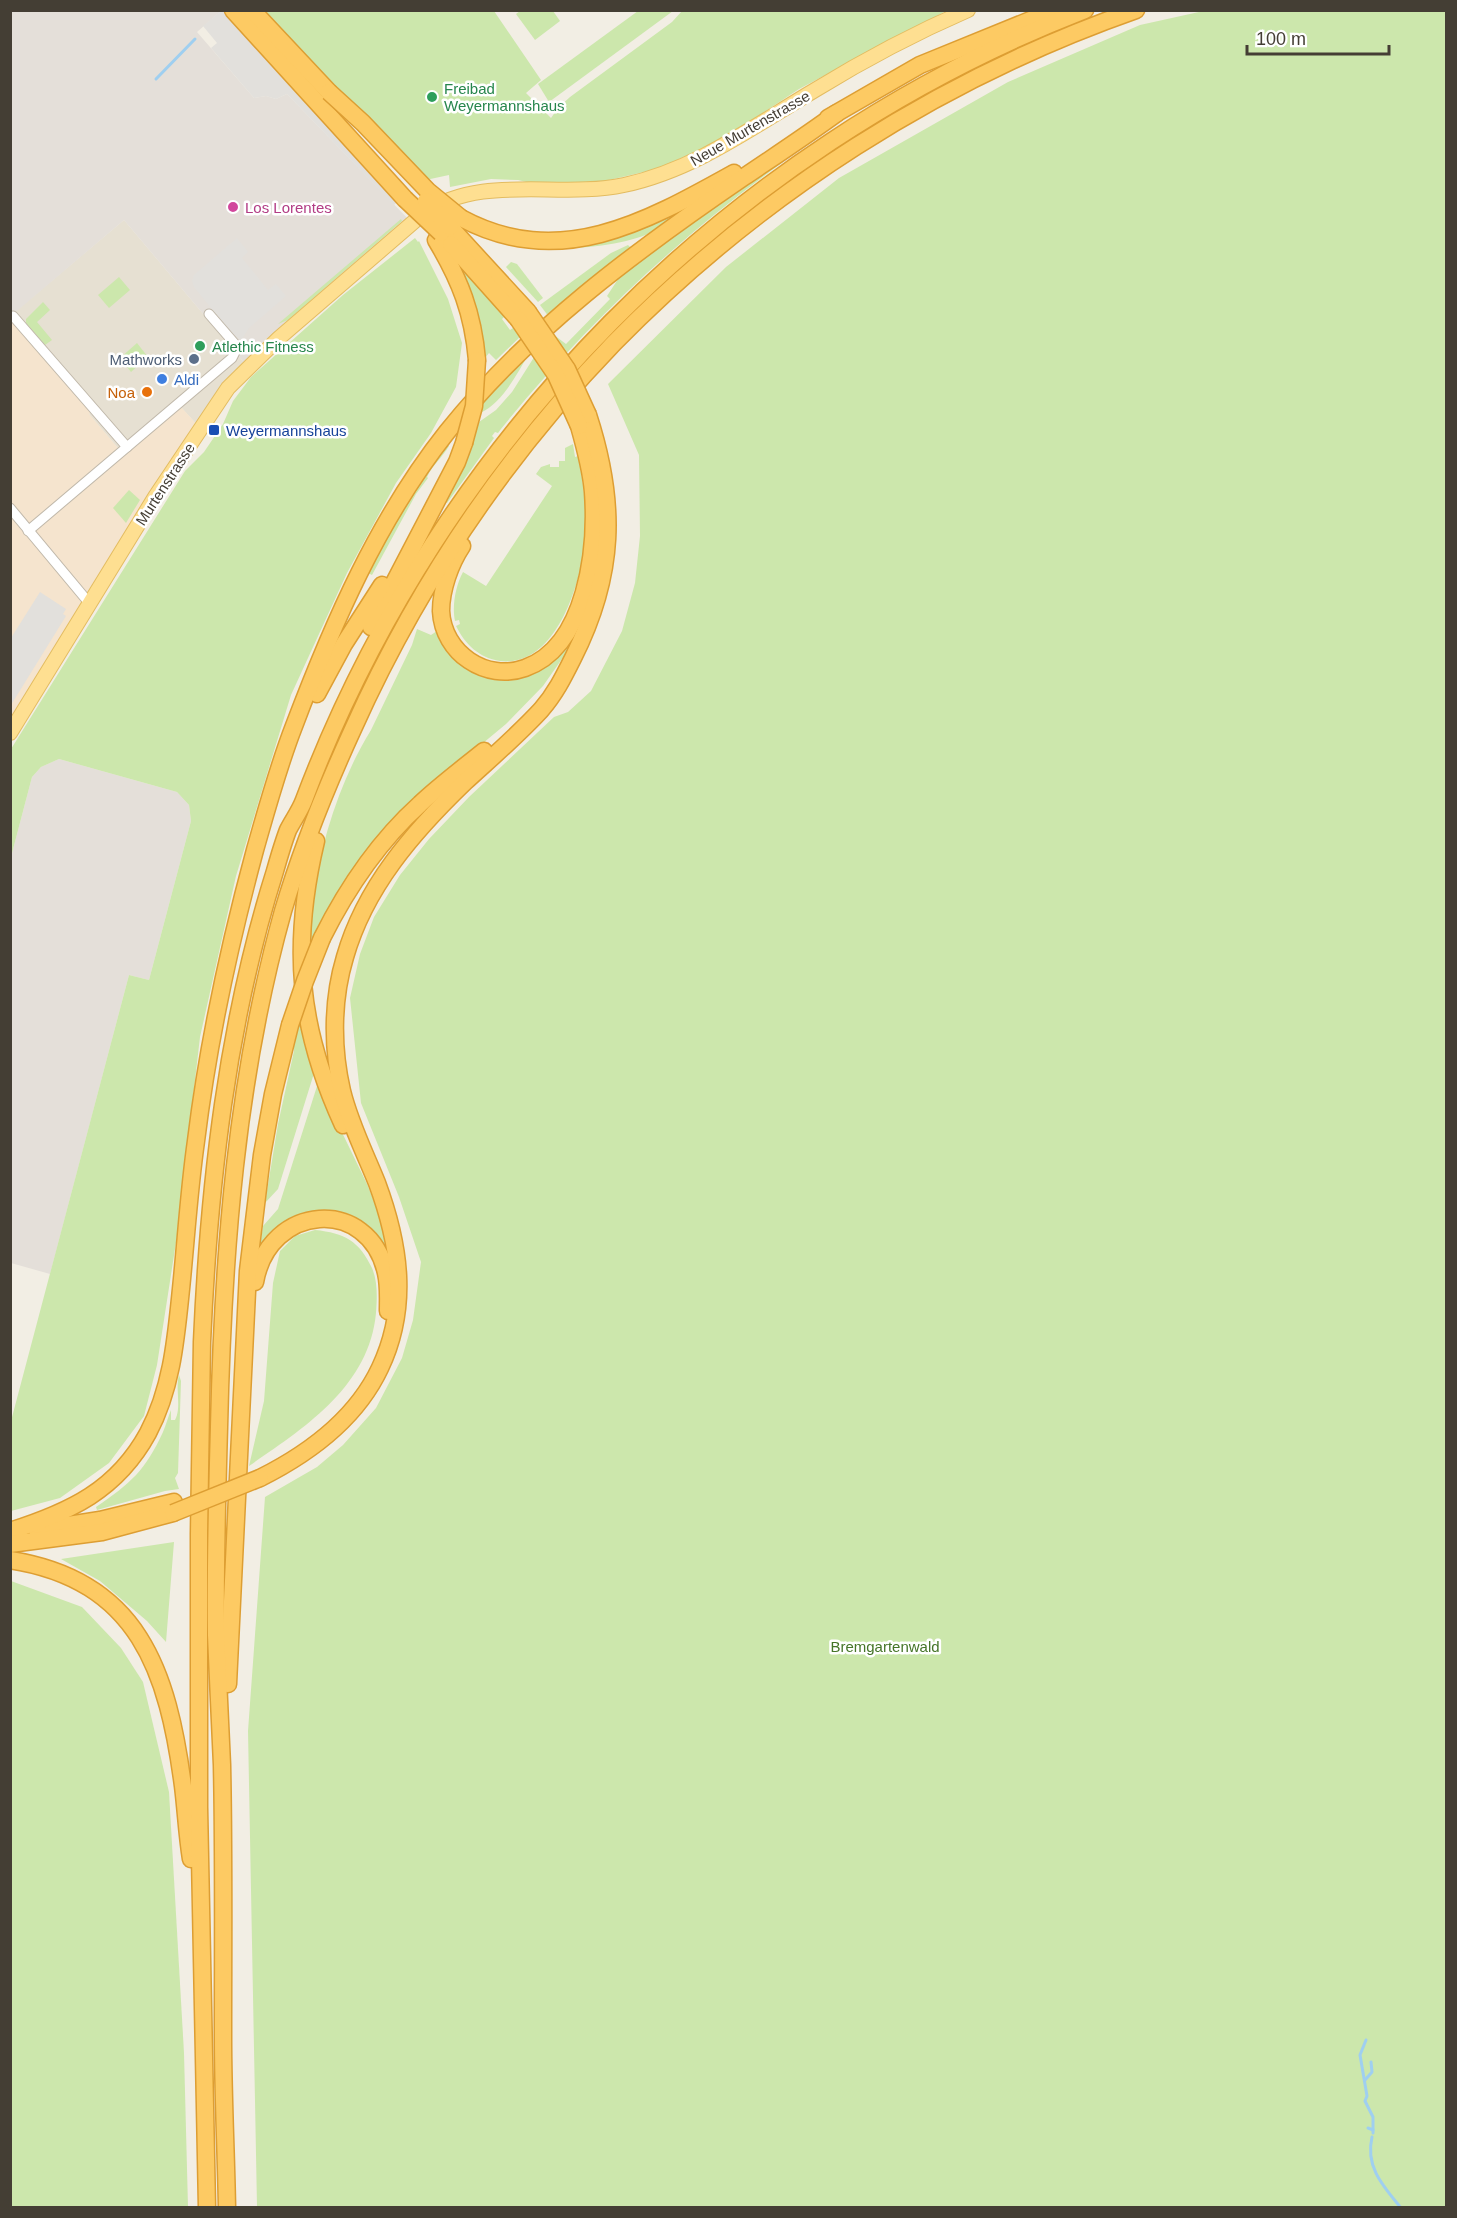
<svg xmlns="http://www.w3.org/2000/svg" width="1457" height="2218" font-family="Helvetica,sans-serif">
  <rect width="100%" height="100%" fill="#f2eee4"/>
  <!-- residential -->
  <polygon fill="#e6e0d2" points="124,220 247,366 200,428 181,407 124,455 89,414 90,412 11,320 10,316"/>
  <!-- commercial -->
  <polygon fill="#f5e4ce" points="11,320 91,412 89,414 124,455 181,407 200,428 11,731"/>
  <!-- industrial -->
  <g fill="#e4dfd9">
    <polygon points="11,11 221,11 197,32 254,98 266,96 276,99 287,94 413,224 247,366 124,220 11,316"/>
    <polygon points="59,759 177,792 189,805 191,821 149,980 129,975 50,1274 11,1263 11,857 32,777 41,767"/>
  </g>
  <!-- green -->
  <g fill="#cce7ac">
    <polygon points="1208,10 1446,11 1446,2207 257,2207 248,1731 265,1497 317,1467 343,1445 376,1408 402,1358 413,1320 421,1262 399,1197 361,1103 350,998 360,954 374,917 400,875 429,839 469,797 554,717 568,712 591,691 622,631 635,583 640,536 639,455 608,384 726,267 839,178 1008,82 1140,25"/>
    <polygon points="258,11 494,11 541,80 526,93 551,118 558,108 570,97 672,22 682,11 946,11 799,89 725,138 657,169 587,185 539,185 518,180 491,179 450,187 449,175 421,181"/>
    <polygon points="520,11 553,11 560,21 535,40 516,14"/>
    <polygon points="638,11 673,11 549,102 538,84"/>
    <path d="M781,159L783,162C677,239 583,327 501,429L498,433L495,432L492,436L494,438L447,503L445,502L470,452L479,422L496,410L512,392L550,332L566,344L610,299L607,296L624,270Z"/>
    <path d="M707,193C689,206 670,224 650,233C619,248 540,254 508,243L534,246Z"/>
    <polygon points="401,219 402,221 288,320 278,324"/>
    <polygon points="415,238 418,242 419,241 448,299 462,343 456,387 431,433 396,483 347,573 291,695 236,876 200,1037 177,1236 157,1365 144,1416 109,1463 60,1498 11,1511 11,1421 129,975 149,980 191,821 189,805 177,792 59,759 41,767 32,777 11,857 11,749 185,471 204,452 223,424 233,401 251,377 343,295"/>
    <polygon points="628,245 632,249 549,317 540,305 611,253"/>
    <polygon points="511,262 517,264 543,298 538,302 506,267"/>
    <path d="M465,271L505,316L502,319L510,330L513,328L520,337L496,360L489,353L485,358C483,328 476,300 463,273Z"/>
    <polygon points="119,277 130,290 109,308 98,295"/>
    <polygon points="43,302 50,310 37,322 52,340 45,345 26,323 26,319"/>
    <polygon points="137,343 148,357 131,372 120,358"/>
    <path d="M530,352C517,373 504,402 480,413L482,403Z"/>
    <path d="M446,444L449,446C442,458 433,464 427,477L428,478L416,494L372,575L368,573L398,513Z"/>
    <path d="M573,444L575,457L578,456C583,482 587,507 586,533C583,577 558,668 500,661C479,658 465,644 456,626L460,624L459,620L455,621C452,607 455,587 463,572L486,586L552,486L536,474L541,467L550,464V467H559V461H565V448Z"/>
    <polygon points="129,490 140,500 126,523 113,508"/>
    <path d="M437,623L441,632L507,676L580,624L564,656L543,686L506,724L435,783L309,952C310,935 310,917 312,901C321,842 340,780 371,730L412,645L417,629L431,635L437,631Z"/>
    <polygon points="301,1009 315,1070 278,1189 265,1203 278,1124 294,1051 293,1036"/>
    <polygon points="318,1083 367,1184 381,1219 390,1250 386,1260 331,1215 260,1247 263,1226 278,1209"/>
    <path d="M315,1230C345,1233 359,1241 372,1268C378,1282 377,1299 376,1313C369,1387 304,1428 249,1466L264,1401L273,1283L280,1251L295,1236Z"/>
    <path d="M179,1375L181,1381L178,1473L175,1478L179,1489L165,1491L97,1510L96,1507C131,1483 145,1471 163,1432C166,1425 168,1417 171,1410V1420H175C182,1408 175,1389 179,1375Z"/>
    <polygon points="174,1542 166,1642 147,1621 100,1581 61,1559"/>
    <polygon points="11,1581 82,1607 121,1648 143,1682 169,1792 184,2053 188,2207 11,2207"/>
  </g>
  <!-- parking -->
  <g fill="#e2e0dc">
    <polygon points="221,11 258,11 305,80 410,191 394,205 287,94 276,99 266,96 254,98 211,48 217,43 203,26"/>
    <polygon points="237,238 248,252 242,258 268,290 276,284 286,296 249,328 241,340 230,331 194,287 192,281 194,275"/>
    <polygon points="40,592 66,609 63,614 66,616 11,705 11,638"/>
  </g>
  <g fill="none" stroke-linecap="round" stroke-linejoin="round">
    <!-- stream -->
    <g stroke="#9fcff0" stroke-width="3">
      <polyline points="156,79 195,39"/>
      <polyline points="1366,2040 1360,2055 1367,2096 1365,2101 1373,2117 1373,2130"/>
      <polyline points="1365,2080 1372,2072 1371,2062"/>
      <polyline points="1368,2128 1373,2130 1373,2133"/>
      <path d="M1372,2137C1365,2167 1383,2186 1401,2208"/>
    </g>
    <!-- minor casing -->
    <g stroke="#c0b8aa" stroke-width="11">
      <g id="minor">
        <polyline points="13,316 127,447"/>
        <polyline points="10,508 90,604"/>
        <polyline points="28,531 232,358 236,350 235,344 209,314"/>
      </g>
    </g>
    <!-- primary casing -->
    <g stroke="#e3bc61" stroke-width="16">
      <path id="primary" d="M10,733L155,497L228,388L279,338L424,213C482,173 559,199 624,185C695,170 754,126 815,90C864,60 915,33 968,10"/>
    </g>
    <!-- motorway casing -->
    <g stroke="#dd9e33" stroke-width="19">
      <g id="motorway">
        <polyline points="233,10 405,199"/>
        <polyline points="252,10 329,92"/>
        <polyline points="828,118 920,65 1055,10"/>
        <path d="M461,218C559,271 646,222 734,173"/>
        <polyline points="450,227 528,312"/>
        <path d="M436,240C460,280 473,313 477,360"/>
        <polyline points="451,244 518,319"/>
        <path d="M462,546C450,564 441,590 441,611C443,653 486,682 525,668C587,646 597,548 593,492C591,469 585,447 579,426"/>
        <polyline points="371,627 457,462 464,443"/>
        <polyline points="317,694 344,644 382,585"/>
        <path d="M316,841C291,946 298,1027 343,1125"/>
        <path d="M322,938C347,888 378,842 420,804C440,785 463,768 484,751"/>
        <path d="M255,1282C269,1203 369,1196 386,1273C389,1286 388,1298 388,1311"/>
        <path d="M260,1478C310,1453 356,1419 380,1368C409,1307 400,1245 377,1183C365,1153 350,1124 342,1091C332,1048 332,1000 345,957C365,887 413,832 465,782C490,759 517,736 541,710C555,694 563,678 573,658C615,575 617,504 588,415"/>
        <polyline points="37,1530 100,1520 174,1502"/>
        <path d="M10,1531C70,1512 117,1490 148,1433C172,1388 176,1338 181,1289C186,1240 189,1190 196,1141C208,1043 229,946 255,850C267,808 278,767 294,726C333,623 378,519 447,432C528,330 637,250 744,177C775,156 807,135 837,113"/>
        <polyline points="10,1544 102,1532 173,1513"/>
        <path d="M10,1560C139,1580 168,1672 183,1786C186,1810 187,1834 191,1859"/>
        <polyline points="228,1684 248,1271 262,1155 273,1094 290,1025"/>
        <path d="M207,2208L199,1807V1534L202,1342C209,1183 227,1023 275,871C279,857 283,843 288,830C293,820 300,811 304,800C439,441 727,149 1085,10"/>
        <path d="M227,2208C226,2151 223,2095 223,2038C223,1947 224,1856 222,1765C220,1722 218,1678 216,1635C215,1566 217,1496 219,1427C223,1253 236,1079 283,911C302,847 325,790 353,729C417,586 505,456 614,343C760,194 939,79 1136,10"/>
      </g>
    </g>
    <!-- minor -->
    <use href="#minor" stroke="#fff" stroke-width="9"/>
    <!-- primary -->
    <use href="#primary" stroke="#fedf91" stroke-width="14"/>
    <!-- motorway -->
    <use href="#motorway" stroke="#fdca63" stroke-width="16"/>
    <!-- motorway-bridge casing -->
    <g stroke="#dd9e33" stroke-width="19" stroke-linecap="butt">
      <g id="motorway-bridge">
        <polyline points="329,92 363,123 428,191 461,218"/>
        <polyline points="405,199 441,233"/>
        <polyline points="426,201 450,227"/>
        <polyline points="528,312 567,369 588,415"/>
        <polyline points="518,319 556,375 579,426"/>
        <polyline points="464,443 474,406 477,360"/>
        <polyline points="290,1025 305,981 322,938"/>
        <polyline points="173,1513 260,1478"/>
      </g>
    </g>
    <!-- motorway-bridge -->
    <use href="#motorway-bridge" stroke="#fdca63" stroke-width="16"/>
  </g>
  <!-- markers -->
  <g fill="#2e9e5b" stroke="#fff" stroke-width="2">
    <circle cx="432" cy="97" r="6"/>
    <circle cx="200" cy="346" r="6"/>
  </g>
  <circle fill="#d1479c" stroke="#fff" stroke-width="2" cx="233" cy="207" r="6"/>
  <circle fill="#5c6f8a" stroke="#fff" stroke-width="2" cx="194" cy="359" r="6"/>
  <circle fill="#3f7fe0" stroke="#fff" stroke-width="2" cx="162" cy="379" r="6"/>
  <circle fill="#e8710a" stroke="#fff" stroke-width="2" cx="147" cy="392" r="6"/>
  <rect fill="#1a4fb4" stroke="#fff" stroke-width="2" x="208" y="424" width="12" height="12" rx="3"/>
  <g text-anchor="middle" dominant-baseline="central" stroke-width="5" stroke-linejoin="round" paint-order="stroke">
    <!-- leisure labels -->
    <g font-size="15" fill="#27864d" stroke="#fff" text-anchor="start">
      <text x="444" y="88">Freibad<tspan x="444" dy="17">Weyermannshaus</tspan></text>
      <text x="212" y="346">Atlethic Fitness</text>
    </g>
    <!-- street labels -->
    <g font-size="15" fill="#443e34" stroke="#fff">
      <text transform="translate(750 128) rotate(-30)">Neue Murtenstrasse</text>
      <text transform="translate(165 484) rotate(-57)">Murtenstrasse</text>
    </g>
    <!-- hotel labels -->
    <g font-size="15" fill="#b23c85" stroke="#fff" text-anchor="start">
      <text x="245" y="207">Los Lorentes</text>
    </g>
    <!-- service labels -->
    <g font-size="15" fill="#4e5e75" stroke="#fff" text-anchor="end">
      <text x="182" y="359">Mathworks</text>
    </g>
    <!-- shop labels -->
    <g font-size="15" fill="#366cbe" stroke="#fff" text-anchor="start">
      <text x="174" y="379">Aldi</text>
    </g>
    <!-- food labels -->
    <g font-size="15" fill="#c56008" stroke="#fff" text-anchor="end">
      <text x="135" y="392">Noa</text>
    </g>
    <!-- transit labels -->
    <g font-size="15" fill="#164399" stroke="#fff" text-anchor="start">
      <text x="226" y="430">Weyermannshaus</text>
    </g>
    <!-- park labels -->
    <g font-size="15" fill="#457528" stroke="#fff">
      <text x="885" y="1646">Bremgartenwald</text>
    </g>
  </g>
  <!-- border -->
  <rect width="1457" height="2218" fill="none" stroke="#443e34" stroke-width="24"/>
  <!-- scale -->
  <path d="M1247 45v9h142v-9" fill="none" stroke="#443e34" stroke-width="3"/>
  <text x="1256" y="45" font-size="18" fill="#443e34" stroke="#ffffff" stroke-width="4.5" paint-order="stroke">100 m</text>
</svg>
